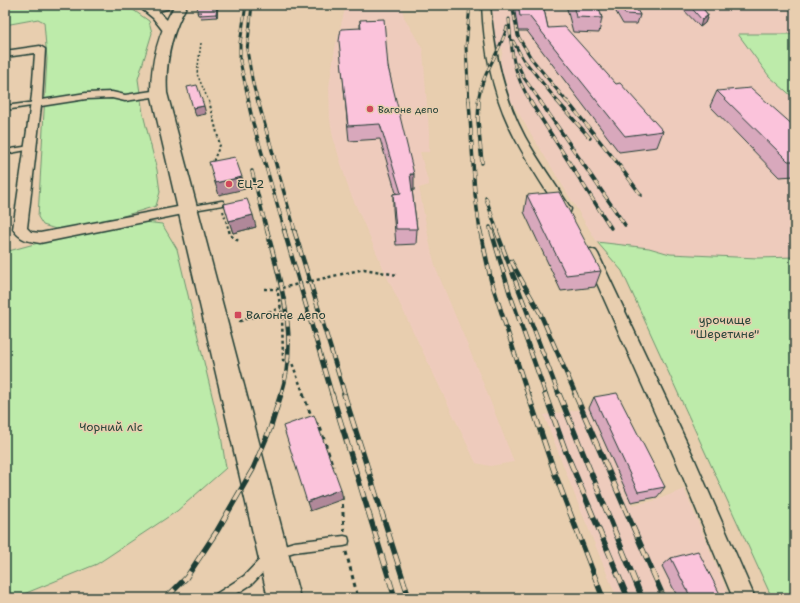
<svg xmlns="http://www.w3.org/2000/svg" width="800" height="603" font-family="'Shantell Sans',sans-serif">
  <rect width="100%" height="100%" fill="#e8ceaf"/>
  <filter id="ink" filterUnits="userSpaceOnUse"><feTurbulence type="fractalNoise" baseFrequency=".025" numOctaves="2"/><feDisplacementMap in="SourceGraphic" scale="8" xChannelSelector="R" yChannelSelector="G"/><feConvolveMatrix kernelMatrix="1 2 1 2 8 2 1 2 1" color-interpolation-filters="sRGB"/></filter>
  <g filter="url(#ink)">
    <!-- built -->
    <g fill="#eecbbc">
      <polygon points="346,5 401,5 404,17 423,50 429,133 429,152 420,152 429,185 419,188 431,250 436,269 484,385 514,462 490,466 476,463 388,279 349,190 333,137 330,120 329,87 335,48"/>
      <polygon points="492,5 795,5 795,34 738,34 769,76 795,99 795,257 758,258 670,254 649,248 597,242 511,101 500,64 503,49 495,46"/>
      <polygon points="589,408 632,505 654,501 684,489 730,598 617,598 577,501 544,415"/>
    </g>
    <!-- green -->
    <g fill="#bdebaa" stroke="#6e946f">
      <polygon points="5,5 126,5 149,21 152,33 138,79 143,114 157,170 160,192 156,206 110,220 110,228 145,222 162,224 177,249 220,429 226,468 177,511 97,564 14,598 5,598 5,252 60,237 59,230 43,225 38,217 47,59 44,22 38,19 5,25"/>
      <polygon points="738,34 795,34 795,99 769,76"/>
      <polygon points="597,242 649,248 670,254 758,258 795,257 795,598 772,598 622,271"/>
    </g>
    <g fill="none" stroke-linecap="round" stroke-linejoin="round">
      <!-- service casing -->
      <g stroke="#1f3d34" stroke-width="3">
        <g id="service">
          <polygon points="36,102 39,104 38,105 5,110 5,106"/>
          <polygon points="30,146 32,147 32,149 5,154 5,150"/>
          <polygon points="221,201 223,201 224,203 223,205 188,211 185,209 188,207"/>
          <polygon points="344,536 348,537 349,541 348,545 344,546 294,552 278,557 274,556 273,552 274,548 294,542"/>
          <polygon points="268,553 272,555 274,559 272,563 252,584 230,598 214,598 216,594 244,576 264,555"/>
        </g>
      </g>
      <!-- minor casing -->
      <g stroke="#1f3d34" stroke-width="3">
        <g id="minor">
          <path d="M482,5H490C494,51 503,96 525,137C539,162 556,185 571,209L570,212L565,213L560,212C542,184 523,156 509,126C491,88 484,47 482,5Z"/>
          <path d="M40,46L45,49L42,100L86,93L112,92L125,95L159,90L164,93L159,96L125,101L112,98L86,99L41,106L27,228L31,232L40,233L188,205L193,206L194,209L193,212L40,243C28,241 20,240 13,229L32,95L35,53L5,57V51Z"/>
          <polygon points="591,249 596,251 598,254 694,458 755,598 733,598 678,465 584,254 586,251"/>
        </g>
      </g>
      <!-- tertiary casing -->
      <g stroke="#1f3d34" stroke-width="3">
        <polygon id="tertiary" points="137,5 177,5 176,7 158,11 167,20 174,30 172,32 164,32 153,18"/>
      </g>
      <!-- primary casing -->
      <g stroke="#1f3d34" stroke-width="3">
        <path id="primary" d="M175,5H187C171,33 165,61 167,93L300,598H268L151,93C151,61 158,33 175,5Z"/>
      </g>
      <!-- path-far3 -->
      <polyline stroke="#1f3d34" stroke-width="1.5" stroke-dasharray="2 2" stroke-linecap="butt" points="201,43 197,74 209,102"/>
      <!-- path-far2 -->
      <g stroke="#1f3d34" stroke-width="2" stroke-dasharray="2.5 2.5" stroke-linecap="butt">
        <polyline points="209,101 220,145 212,164"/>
        <polyline points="223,211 229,231"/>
      </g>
      <!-- path-far1 -->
      <g stroke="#1f3d34" stroke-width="2.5" stroke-dasharray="3 3" stroke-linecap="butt">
        <polyline points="229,230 230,235 240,242"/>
        <polyline points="264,289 277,289"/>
        <polyline points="238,315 240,321 281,308"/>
        <polyline points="304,395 292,363 283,360 282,314 277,289 364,269 397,275"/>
      </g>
      <!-- path -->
      <g stroke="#1f3d34" stroke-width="3" stroke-dasharray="4 4" stroke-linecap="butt">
        <polyline points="303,394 312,418"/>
        <polyline points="315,422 320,427 333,467"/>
        <polyline points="342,496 344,531"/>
        <polyline points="346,552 358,598"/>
      </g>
      <!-- service -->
      <use href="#service" fill="#e8ceaf" fill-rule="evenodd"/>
      <!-- minor -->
      <use href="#minor" fill="#e8ceaf" fill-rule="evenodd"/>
      <!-- tertiary -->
      <use href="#tertiary" fill="#e8ceaf" fill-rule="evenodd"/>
      <!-- primary -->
      <use href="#primary" fill="#e8ceaf" fill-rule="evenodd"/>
      <!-- rail-far3 casing -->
      <g stroke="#1f3d34" stroke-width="3">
        <g id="rail-far3">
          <polyline points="246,5 240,43 240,61 249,102"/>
          <polyline points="252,5 247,50 253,84 258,102"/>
          <polyline points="512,5 518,36 531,58 567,102"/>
          <path d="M509,19C512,54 512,72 531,102"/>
          <polyline points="513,41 523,59 558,102"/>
          <polyline points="517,63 524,78 541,102"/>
          <polyline points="469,102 466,47 470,5"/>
          <path d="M478,102C481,74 500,53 507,27"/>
        </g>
      </g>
      <!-- rail-far2 casing -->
      <g stroke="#1f3d34" stroke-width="3.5">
        <g id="rail-far2">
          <polyline points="248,101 253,123 285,231"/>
          <polyline points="258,101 295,231"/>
          <polyline points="469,101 475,194 480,231"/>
          <polyline points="479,101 478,121 482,163"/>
          <polyline points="530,101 611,228"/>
          <polyline points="540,101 625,225"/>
          <polyline points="557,101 590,138"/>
          <polyline points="567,101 616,161 641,195"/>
          <polyline points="252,171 267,231"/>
          <polyline points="486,198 497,231"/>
          <polyline points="490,227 491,231"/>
        </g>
      </g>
      <!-- rail-far1 casing -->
      <g stroke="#1f3d34" stroke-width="4.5">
        <g id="rail-far1">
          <path d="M267,230C281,285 299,338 281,395"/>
          <polyline points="284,230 332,395"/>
          <polyline points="294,230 345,395"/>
          <polyline points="480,230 491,280 528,395"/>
          <polyline points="491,230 510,294 546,395"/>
          <polyline points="496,230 559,395"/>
          <polyline points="511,261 540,313 576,395"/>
        </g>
      </g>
      <!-- rail casing -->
      <g stroke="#1f3d34" stroke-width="5.5">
        <g id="rail">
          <polyline points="332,394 395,598"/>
          <polyline points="344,394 409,598"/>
          <polyline points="528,394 555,474 603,598"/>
          <polyline points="545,394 566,452 628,598"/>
          <polyline points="559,394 642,598"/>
          <polyline points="575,394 664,598"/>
          <polyline points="166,598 186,578 217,531 253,469 270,429 281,394"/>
        </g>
      </g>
      <!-- rail-far3 -->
      <use href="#rail-far3" stroke="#e8ceaf" stroke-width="2" stroke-dasharray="5.5" stroke-linecap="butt"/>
      <!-- rail-far2 -->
      <use href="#rail-far2" stroke="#e8ceaf" stroke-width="2.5" stroke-dasharray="7" stroke-linecap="butt"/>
      <!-- rail-far1 -->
      <use href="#rail-far1" stroke="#e8ceaf" stroke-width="3" stroke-dasharray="9" stroke-linecap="butt"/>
      <!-- rail -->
      <use href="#rail" stroke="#e8ceaf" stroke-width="4" stroke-dasharray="12" stroke-linecap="butt"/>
    </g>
    <!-- wall -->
    <g fill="#d8a8bc" stroke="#1f3d34">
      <polygon points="218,5 217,17 201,18 200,15 198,15 197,12"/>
      <polygon points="514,5 543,5 548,28 616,84 663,131 657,147 619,152 527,31 518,31"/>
      <polygon points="566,5 598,5 602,18 599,33 573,32"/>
      <polygon points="612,5 634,5 640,15 637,24 623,24"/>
      <polygon points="679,5 700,5 708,15 705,23 700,27"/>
      <polygon points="360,20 388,67 414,190 412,190 417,229 416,244 396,245 393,209 393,194 396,193 380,139 349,141 341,55 360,28"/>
      <polygon points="717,91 795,127 795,176 779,177 710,106"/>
      <polygon points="527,195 601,271 595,287 561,291 524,212"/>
      <polygon points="224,204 256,227 233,233"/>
      <polygon points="594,397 665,487 657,497 631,502 589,408"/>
      <polygon points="671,558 722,598 678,598 662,566"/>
    </g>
    <!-- shaded-wall -->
    <g fill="#b08899" stroke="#1f3d34">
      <polygon points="217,5 218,5 217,17 216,14"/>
      <polygon points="708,15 705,23 700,27 702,20"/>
      <polygon points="204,106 206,114 196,116 193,108"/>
      <polygon points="5,116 9,122 5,143"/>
      <rect x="410" y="174" width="4" height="16"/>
      <polygon points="242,177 245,189 219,195 215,183"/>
      <polygon points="253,215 256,227 233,233 229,221"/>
      <polygon points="341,489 343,499 310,511 307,502"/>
    </g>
    <!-- building -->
    <g fill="#fbc3db" stroke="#1f3d34">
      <polygon points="198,5 217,5 216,14 200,15 201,12 197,12"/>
      <polygon points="518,5 543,5 548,28 565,27 616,84 620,83 663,131 625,136 529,16 520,16"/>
      <polygon points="573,5 598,5 602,18 576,17"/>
      <polygon points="620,5 634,5 640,15 625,14"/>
      <polygon points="689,5 700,5 708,15 702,20"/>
      <polygon points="384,19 388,67 414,174 410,174 417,229 396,229 393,194 401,193 380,124 348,126 339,41 341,29 361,28 360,20"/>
      <polygon points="197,85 204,106 193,108 187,87"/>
      <polygon points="751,88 795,127 795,161 788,161 717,91"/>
      <polygon points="235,157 242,177 215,183 209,162"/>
      <polygon points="559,192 601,271 566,275 527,195"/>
      <polygon points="247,199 253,215 229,221 224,204"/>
      <polygon points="617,393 665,487 638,492 594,397"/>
      <polygon points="314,415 341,489 307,502 283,426"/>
      <polygon points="698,551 722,598 691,598 671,558"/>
    </g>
  </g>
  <!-- markers -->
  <g fill="#d1495b" stroke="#e8ceaf" stroke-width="1.5">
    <circle cx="370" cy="109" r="4"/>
    <circle cx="229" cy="184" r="4"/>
    <rect x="234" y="311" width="8" height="8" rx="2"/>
  </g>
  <g text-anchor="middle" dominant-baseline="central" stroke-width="3" stroke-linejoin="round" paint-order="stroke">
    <!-- far-poi labels -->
    <g font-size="10" fill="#1f3d34" stroke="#e8ceaf" text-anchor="start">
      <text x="378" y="109">Вагоне депо</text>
    </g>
    <!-- poi labels -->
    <g font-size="12" fill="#1f3d34" stroke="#e8ceaf" text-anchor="start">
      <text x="237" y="184">ЕЦ-2</text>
      <text x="246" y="315">Вагонне депо</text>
    </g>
    <!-- park labels -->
    <g font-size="12" fill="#27463a" stroke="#e8ceaf">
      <text x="725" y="320">урочище<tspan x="725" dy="14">"Шеретине"</tspan></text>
      <text x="111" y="427">Чорний ліс</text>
    </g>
  </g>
  <!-- margin -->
  <rect width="800" height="603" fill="none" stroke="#e8ceaf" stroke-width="20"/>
  <rect x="10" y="10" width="780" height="583" fill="none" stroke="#1f3d34" stroke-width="1.5" filter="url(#ink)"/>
</svg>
